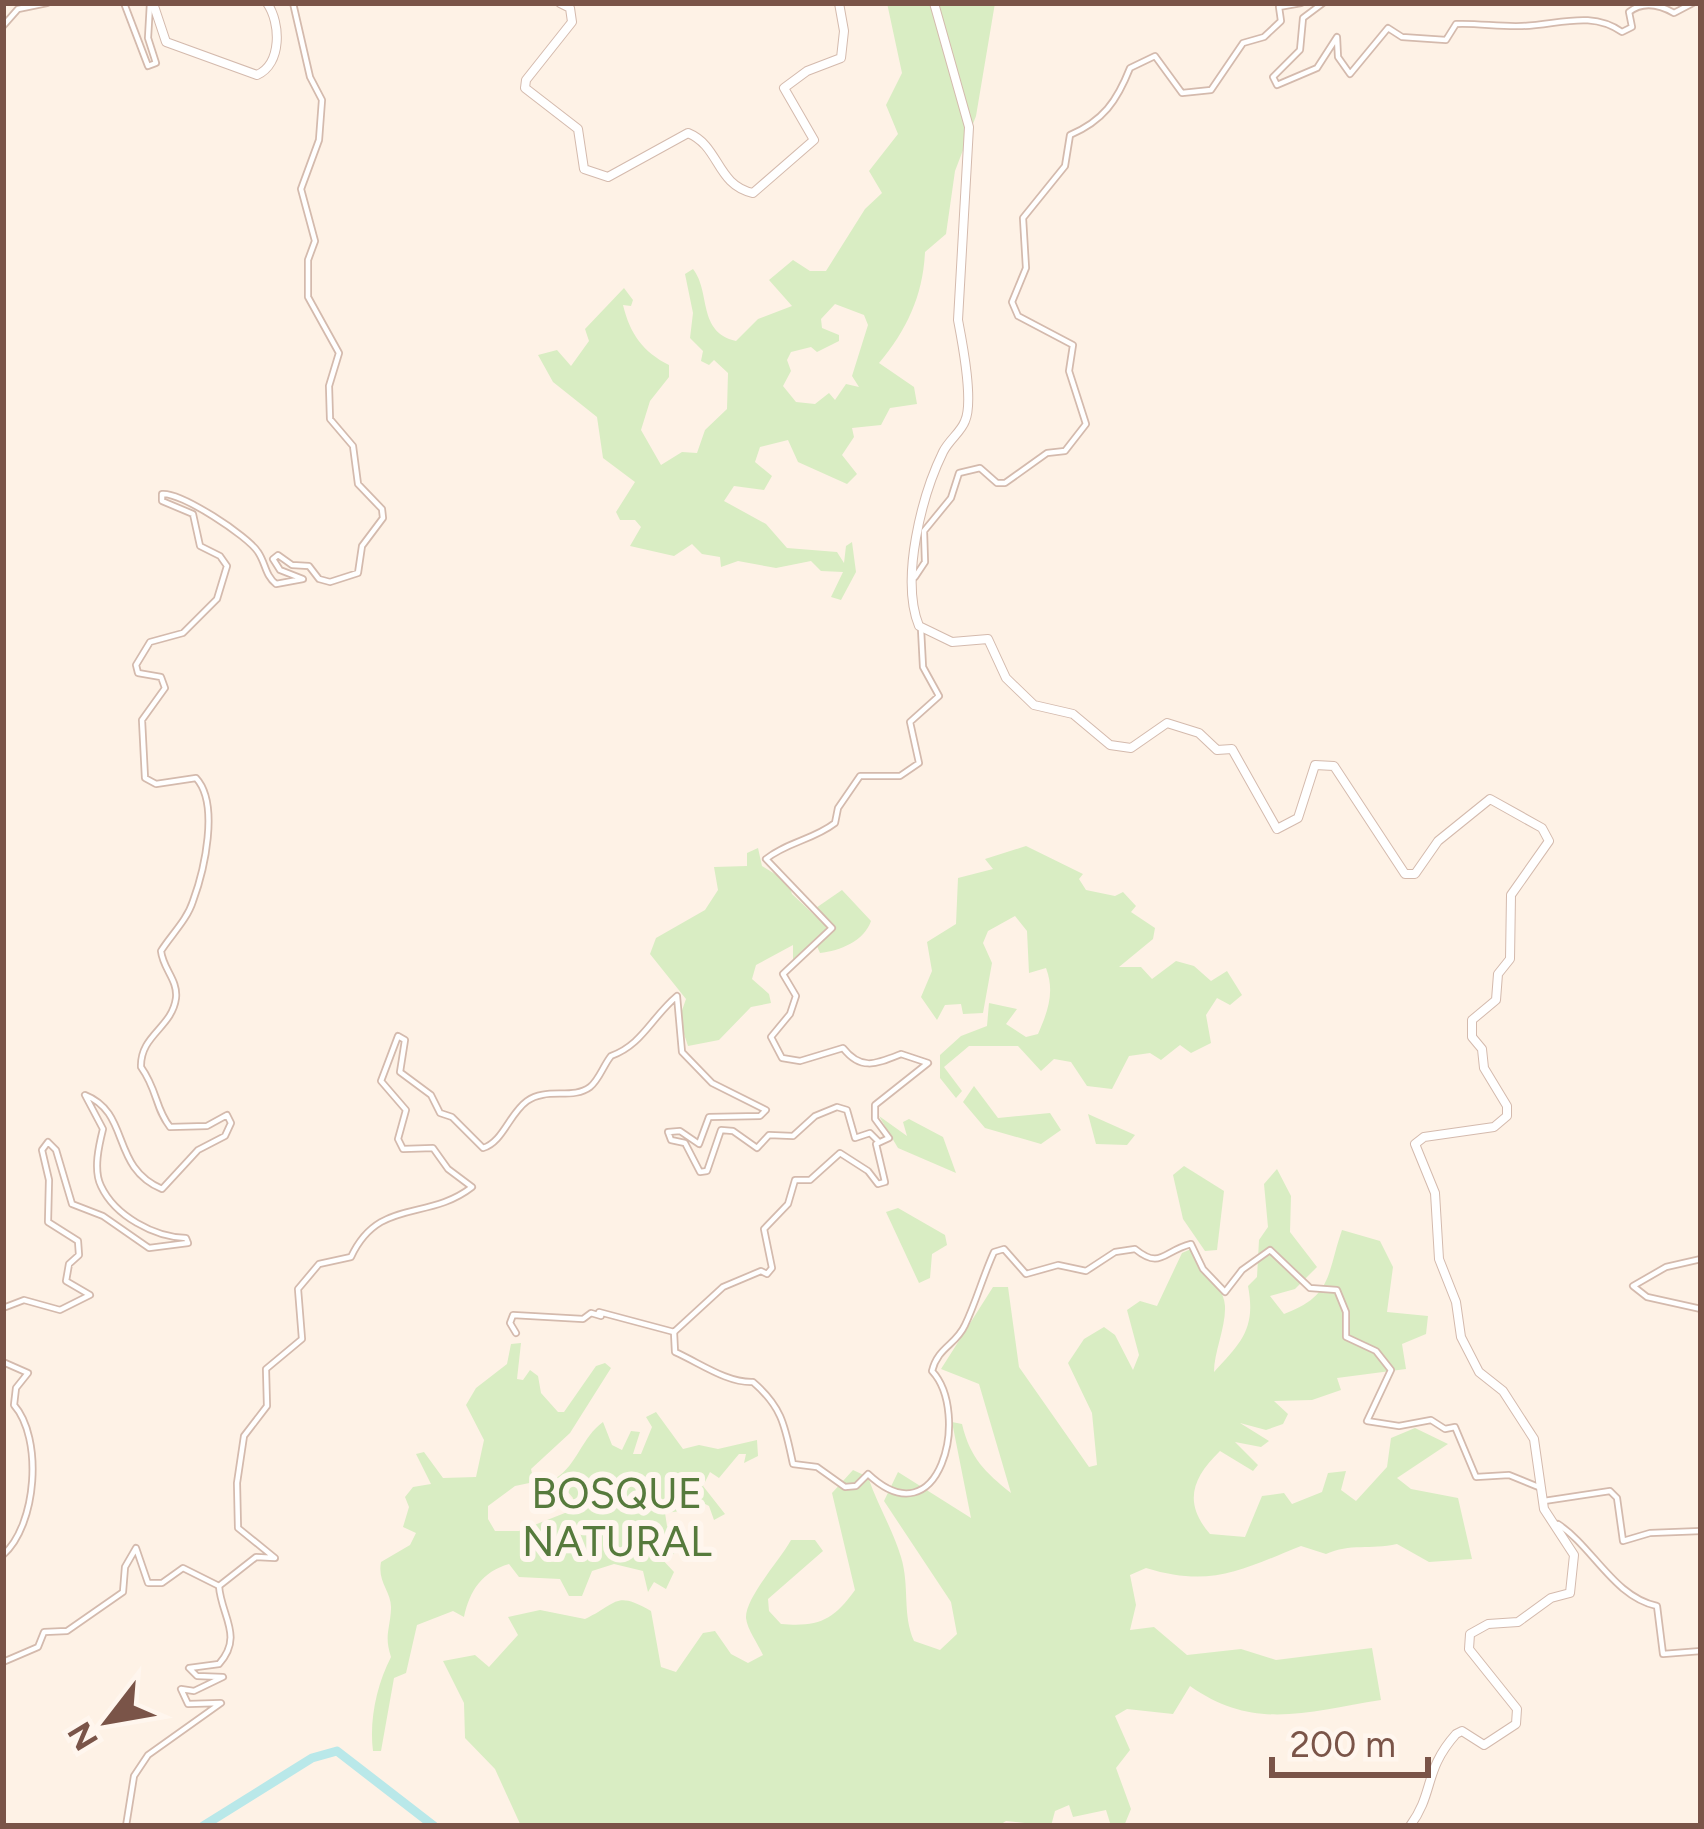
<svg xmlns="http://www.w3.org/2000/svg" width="1704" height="1829" font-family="Figtree,sans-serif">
  <rect width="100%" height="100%" fill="#fef2e6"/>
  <!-- green -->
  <g fill="#d9edc3" fill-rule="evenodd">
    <path d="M887,3H995L976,116L955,171L946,234L925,252C923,295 907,330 879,363L914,387L917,404L890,408L881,425L852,428L854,437L842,455L857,474L847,484L798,462L788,440L760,447L755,462L772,476L764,490L734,486L724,501L766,524L787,548L837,552L844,563L846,546L852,542L856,572L841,600L831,597L843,572L821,571L811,561L776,568L738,561L721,567L720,557L702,554L692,544L674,556L630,546L641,527L635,520H620L616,512L635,482L603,458L597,417L553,382L538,355L557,350L571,366L589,341L585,329L624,288L633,300L631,306L623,305C630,334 643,352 669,365V377L650,401L641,430L661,465L682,452L697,453L705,430L727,409L728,373L714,360L709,365L701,361L703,351L690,338L693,313L685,274L693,269C711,292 697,332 736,341L758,319L792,306L769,280L793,260L810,271H826L865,209L882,193L869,171L898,134L886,105L902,73ZM835,304L864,315L868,325L852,376L859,387L846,384L835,400L829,393L815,404L796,402L783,386L791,371L787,360L791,352L811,347L817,352L839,341V335L822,328L821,319Z"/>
    <path d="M1026,846L1083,874L1079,879L1086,890L1115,896L1123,892L1136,906L1131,912L1155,928L1153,939L1119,967H1141L1152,979L1176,961L1194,966L1211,981L1227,971L1242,995L1230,1005L1217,998L1206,1015L1211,1043L1191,1053L1180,1045L1161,1060L1150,1053L1129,1056L1112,1089L1087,1086L1071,1062L1054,1059L1041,1071L1018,1046H969L944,1067L962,1091L956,1098L940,1078V1055L961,1036L987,1026L989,1003L1017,1009L1006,1024L1026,1037L1038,1034C1048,1011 1055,992 1046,968L1029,973L1027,931L1015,916L988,931L983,943L992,963L983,1013L963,1014L961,1004L945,1005L937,1020L921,997L932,971L927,942L956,924L958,878L993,869L985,859Z"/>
    <polygon points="758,848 762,866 788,882 792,894 829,929 793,963 793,945 756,965 752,979 769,994 771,1003 751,1007 719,1040 688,1046 679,1019 686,999 650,954 656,938 705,910 718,890 714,867 747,866 747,853"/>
    <path d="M842,890L871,921C864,941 840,951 820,953L816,944L834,928L813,910Z"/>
    <polygon points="974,1086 998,1118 1050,1113 1061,1130 1041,1144 985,1128 963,1102"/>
    <polygon points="1088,1114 1135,1135 1127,1145 1096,1144"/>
    <polygon points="879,1116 907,1136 903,1122 909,1119 943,1137 956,1173 898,1148"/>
    <polygon points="1184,1166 1224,1191 1217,1250 1205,1251 1183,1219 1173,1175"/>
    <path d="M1277,1169L1291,1196L1290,1232L1317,1267L1295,1289L1270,1296L1284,1314C1333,1296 1327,1273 1342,1230L1380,1241L1393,1267L1387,1312L1428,1316L1426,1334L1402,1344L1406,1369L1337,1378L1341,1390L1312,1400L1274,1401L1288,1414L1283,1424L1266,1430L1240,1423L1269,1441L1261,1447L1235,1442L1258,1465L1253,1471L1220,1451C1192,1478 1183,1503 1210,1534L1245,1537L1262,1496L1284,1493L1292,1504L1322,1492L1328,1473L1346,1471L1341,1490L1356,1501L1387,1467L1391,1438L1415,1428L1448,1444L1397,1478L1411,1489L1458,1498L1472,1559L1429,1562L1397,1544C1370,1550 1350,1543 1326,1554L1301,1546C1241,1570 1211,1588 1146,1568L1130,1575L1136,1605L1130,1630L1154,1627L1187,1655L1241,1649L1276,1660L1372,1648L1381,1700C1308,1711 1255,1732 1190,1686L1173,1714L1127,1709L1115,1716L1130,1750L1116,1768L1131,1809L1124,1826H1111L1106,1810L1073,1817L1069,1805L1055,1811L1051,1826L1006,1821L998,1826H521L495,1769L465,1738L464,1703L443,1661L475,1655L489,1667L518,1635L508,1617L540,1610L585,1619C618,1604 614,1590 651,1611L661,1667L676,1672L703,1633L715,1631L731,1654L748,1663L763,1655C758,1644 747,1629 746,1618C745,1598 780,1560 791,1540H815L823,1551L768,1599L769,1611L781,1624C818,1627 833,1621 855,1590L832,1493L853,1470L868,1477C877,1504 893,1530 901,1557C910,1587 902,1614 914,1641L940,1650L957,1634L951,1602L884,1501L898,1472L971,1518L952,1422L962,1424C970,1458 985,1472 1011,1493L979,1384L941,1369L993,1287H1008L1019,1367L1089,1467L1097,1465L1092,1413L1068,1363L1084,1339L1104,1327L1115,1335L1133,1370L1139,1355L1127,1310L1140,1301L1157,1306L1182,1253L1191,1249C1197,1271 1224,1283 1225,1306C1226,1327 1214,1352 1214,1372C1242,1342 1256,1328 1248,1286L1257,1277L1259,1240L1268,1227L1264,1184Z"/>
    <polygon points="898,1208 945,1235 947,1245 932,1254 930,1278 919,1283 886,1212"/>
    <path d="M521,1343L517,1379L523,1380L530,1370L538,1376L541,1393L558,1412H564L596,1366L605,1363L611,1368L570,1433L531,1469L534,1482L515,1486L488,1506V1519L495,1531H519L570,1511L573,1498L556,1478C577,1465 582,1437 603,1422L612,1445L622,1450L631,1431L640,1432L633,1454H641L652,1427L646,1417L656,1412L683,1449L699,1445L718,1449L757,1440L758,1456L744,1463L746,1454H739L719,1478L710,1472L703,1486L725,1514L714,1520L709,1506L684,1493L681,1511L665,1513L667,1526L678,1530L674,1554L660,1557L674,1572L666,1589L654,1582L648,1592L643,1571L614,1564L592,1571L582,1596H569L560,1579L519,1577L509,1564C482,1572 470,1590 464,1617L453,1611L417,1625L406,1673L394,1678L381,1751H373C369,1720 377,1684 391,1657C384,1635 390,1630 391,1609C392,1592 377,1582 381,1562L410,1545L416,1533L403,1527L409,1507L405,1497L413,1487L431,1484L416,1454L424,1452L443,1478L476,1477L484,1440L466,1405L476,1388L507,1364L511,1344Z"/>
  </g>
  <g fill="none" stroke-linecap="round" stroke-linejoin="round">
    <!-- river -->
    <polyline stroke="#b9e8e9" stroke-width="9" points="203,1826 312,1758 337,1751 434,1826"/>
    <!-- minor casing -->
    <g stroke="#d4baad" stroke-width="8">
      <g id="minor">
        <polyline points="124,3 148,66 156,63 148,38 150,3"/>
        <path d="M1323,3L1303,18L1300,50L1273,77L1277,85L1317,68L1337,37L1338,57L1350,74L1388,28L1402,37L1446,40L1456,24C1478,23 1500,27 1522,26C1558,25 1591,10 1622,32L1632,27L1629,12C1643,1 1660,5 1674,13L1693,3"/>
        <polyline points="3,26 18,9 47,3"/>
        <path d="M915,577L925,562L924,531L951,498L959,473L980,468L997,483H1005L1047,453L1065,451L1086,424L1069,371L1073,345L1018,316L1012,302L1026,268L1023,218L1065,166L1070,135C1103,121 1117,101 1130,68L1155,56L1182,93L1211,90L1243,43L1264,37L1281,21L1279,7L1301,3"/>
        <polyline points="1701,1259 1666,1267 1633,1286 1647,1297 1701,1309"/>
        <path d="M3,1308L24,1300L60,1310L90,1295L66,1281L69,1264L79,1255L78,1241L48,1222L49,1180L42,1150L48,1142L56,1150L72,1204L103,1216L149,1248L188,1243L186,1238C154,1237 115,1216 101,1186C93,1170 99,1145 103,1129L85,1095C131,1113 110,1167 162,1189L198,1150L225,1136L231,1123L227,1115L207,1126L170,1127C155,1108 158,1091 141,1067C140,1035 172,1028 176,998C178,980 163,969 161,951C171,935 187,920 193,901C204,871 220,804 196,778L156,784L145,778L142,720L165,688L161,677L138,673L136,665L150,642L183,633L217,599L227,566L220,556L200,546L193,514L162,501V494C181,492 248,536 258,552C266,564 265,575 276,584L303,579L280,570L273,559L278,555L292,565L309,566L319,579L330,582L358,573L362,546L383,518L382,509L358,484L353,446L330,419L329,386L339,353L308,297V260L315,241L301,189L319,140L322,100L310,77L293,3"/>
        <path d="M674,1332L675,1352C700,1363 727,1383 753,1382C783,1408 785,1427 793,1464L817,1467L845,1487L856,1486L868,1474C940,1542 971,1413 932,1371C938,1347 956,1345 965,1325C976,1302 983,1276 994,1252L1004,1249L1026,1274L1058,1265L1086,1271L1115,1252L1135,1249C1161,1270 1163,1251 1191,1244L1203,1269L1225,1292L1242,1270L1270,1250L1310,1288L1337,1290L1346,1312V1337L1376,1351L1391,1370L1367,1421L1399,1426L1431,1420L1445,1429L1455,1427L1476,1477L1509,1475L1541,1488"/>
        <path d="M516,1333L510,1323L513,1315L583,1319L591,1313L601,1316L599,1312L674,1332L723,1287L761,1271L767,1274L772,1268L764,1229L788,1204L795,1180H810L840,1153L868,1171L878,1184L885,1182L876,1144L889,1138L875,1119V1105L928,1063L901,1054C876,1064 861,1071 843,1048L800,1061L782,1058L771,1037L790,1014L796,996L783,974L832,928L766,859C787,842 813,840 835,823L838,808L860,776H900L919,763L910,722L939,696L923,667L921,629"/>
        <path d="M3,1362L28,1373L16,1388L14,1405C43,1438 37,1525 3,1555"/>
        <polyline points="1544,1501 1610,1491 1617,1498 1623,1541 1650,1533 1701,1531"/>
        <path d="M1558,1524C1593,1547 1614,1597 1657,1606L1663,1654L1701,1651"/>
        <polyline points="3,1662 38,1647 44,1632 67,1631 123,1592 125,1567 136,1548 148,1583 162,1583 183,1568 219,1586"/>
        <path d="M126,1826L134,1776L148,1755L221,1703L188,1704L181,1689L194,1691L223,1677L197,1676L189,1668L219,1664C244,1636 221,1616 219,1586L256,1557L275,1558L238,1528L237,1483L244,1436L267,1406L266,1369L302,1339L298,1289L319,1264L351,1257C379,1197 427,1222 472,1187L448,1169L433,1148L403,1149L398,1139L406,1110L381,1081L398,1036L405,1040L400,1072L431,1095L440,1113L452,1117L483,1148C503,1142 509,1114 527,1101C546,1087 573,1100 590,1087C599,1080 603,1066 611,1056C642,1045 651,1018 677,996L682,1052L712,1083L766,1110L760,1116L709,1117L699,1144L680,1131L668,1132L671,1140L685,1143L700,1172L707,1171L721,1130L733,1131L757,1148L769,1135L793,1136L815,1116L837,1107L847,1110L855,1138L870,1133L879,1142"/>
      </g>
    </g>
    <!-- tertiary casing -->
    <g stroke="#d4baad" stroke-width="10">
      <g id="tertiary">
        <path d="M153,3L166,42L257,75C282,64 281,23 267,3"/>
        <path d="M560,3L570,8L572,22L526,80L525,88L578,129L584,169L608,177L688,133C720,146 716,185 753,193L814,140L784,88L807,71L841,58L844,31L839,3"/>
        <path d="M934,3L969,127L958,320C962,341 974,401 965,421C961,432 949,440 943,452C922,495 900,579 919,626L952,642L988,639L1006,678L1034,705L1073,714L1110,745L1131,748L1167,723L1199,733L1217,750L1232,749L1277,829L1298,818L1315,765L1334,766L1405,874H1415L1438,841L1490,799L1542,828L1549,841L1511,895L1510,959L1498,974L1496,1000L1472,1020V1037L1482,1049L1484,1068L1507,1106V1116L1494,1127L1424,1137L1415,1144L1435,1193L1439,1259L1456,1302L1461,1337L1479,1372L1503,1391L1534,1439L1544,1509L1574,1555L1570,1593L1551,1598L1518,1622L1488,1624L1470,1634L1469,1649L1517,1709L1516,1724L1484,1745L1462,1731L1456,1734C1423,1771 1435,1792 1410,1826"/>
      </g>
    </g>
    <!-- minor -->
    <use href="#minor" stroke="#fff" stroke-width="4.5"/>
    <!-- tertiary -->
    <use href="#tertiary" stroke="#fff" stroke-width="8"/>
  </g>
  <g text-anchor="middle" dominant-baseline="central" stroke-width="12" stroke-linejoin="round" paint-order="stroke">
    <!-- park labels -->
    <g font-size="42" fill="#567a3c" stroke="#fff6ee">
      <text x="617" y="1493">BOSQUE<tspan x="617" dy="48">NATURAL</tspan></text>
    </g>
  </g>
  <!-- border -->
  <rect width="1704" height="1829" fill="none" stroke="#7a5448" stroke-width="12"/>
  <!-- north arrow -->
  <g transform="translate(108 1721) rotate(239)" stroke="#fff6ee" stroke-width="9" paint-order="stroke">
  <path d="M0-9L21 45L0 30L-21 45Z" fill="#7a5448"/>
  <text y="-18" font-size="33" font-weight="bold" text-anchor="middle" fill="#7a5448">N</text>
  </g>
  <!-- scale -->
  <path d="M1272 1757v18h156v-18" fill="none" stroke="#7a5448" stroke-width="6"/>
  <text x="1290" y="1757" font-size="36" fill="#7a5448" stroke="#fff6ee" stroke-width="9" paint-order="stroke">200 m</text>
</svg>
